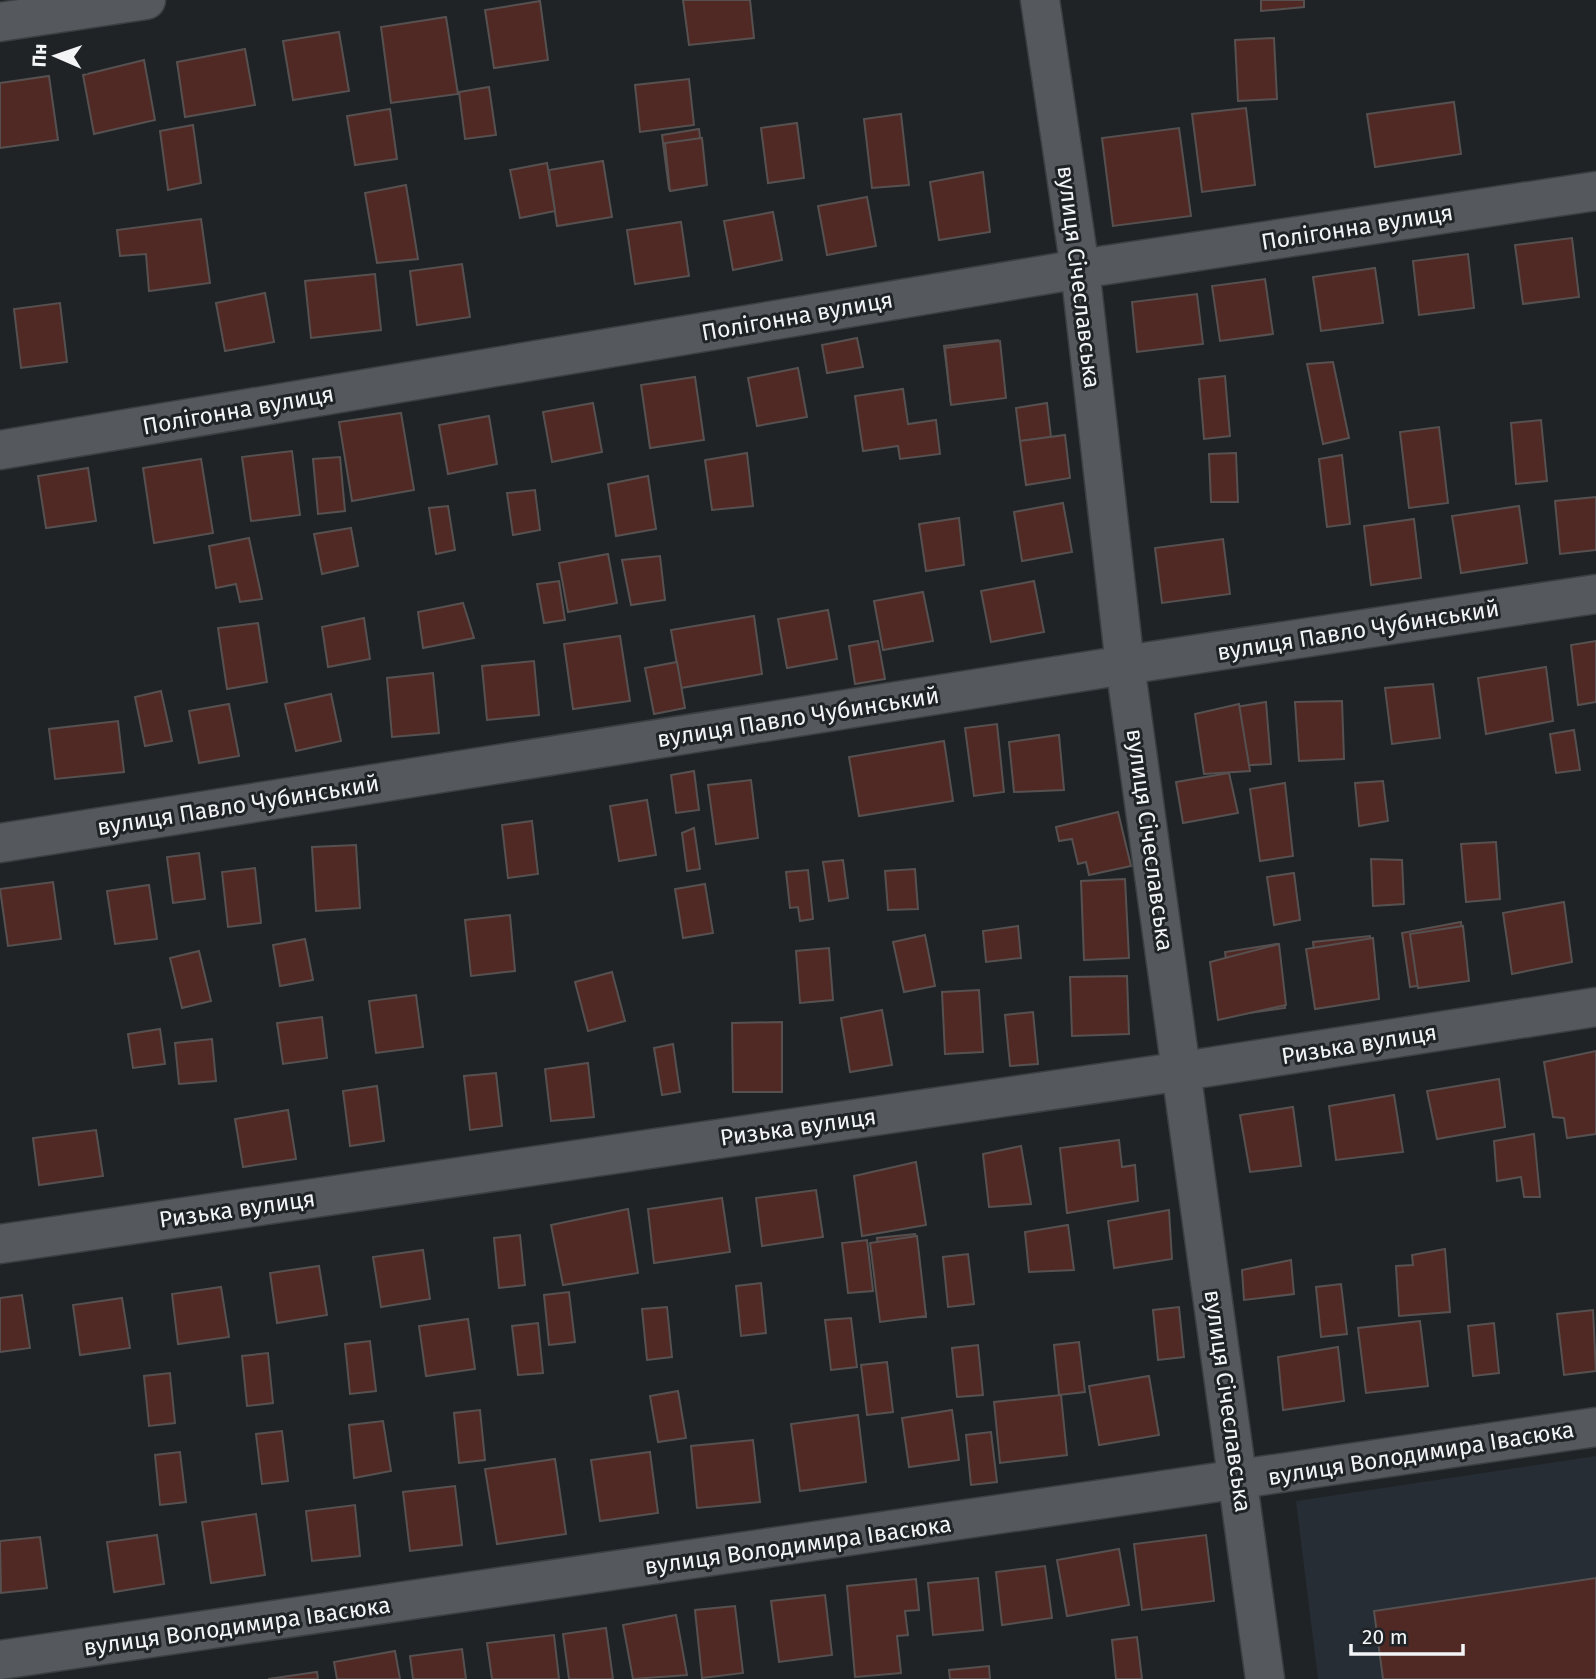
<svg xmlns="http://www.w3.org/2000/svg" width="1596" height="1679" font-family="'Fira Sans',sans-serif">
  <rect width="100%" height="100%" fill="#202326"/>
  <!-- built -->
  <polygon fill="#262d35" points="1596,1456 1596,1679 1318,1679 1296,1501"/>
  <!-- building -->
  <g fill="#502925" stroke="#565150" stroke-width="2">
    <polygon points="683,0 750,0 754,38 689,45"/>
    <polygon points="1261,0 1304,0 1304,7 1261,11"/>
    <polygon points="540,1 548,60 494,68 485,10"/>
    <polygon points="446,17 458,94 391,103 381,27"/>
    <polygon points="339,32 349,91 293,100 283,41"/>
    <polygon points="1274,38 1277,99 1238,101 1235,40"/>
    <polygon points="245,49 255,105 185,117 177,62"/>
    <polygon points="144,60 155,120 94,134 83,75"/>
    <polygon points="49,76 58,140 0,148 0,83"/>
    <polygon points="689,79 694,125 640,132 635,85"/>
    <polygon points="489,87 496,135 465,139 459,92"/>
    <polygon points="1454,102 1461,154 1375,167 1367,114"/>
    <polygon points="1246,108 1255,185 1202,192 1192,114"/>
    <polygon points="390,109 397,159 355,165 347,116"/>
    <polygon points="901,114 909,185 872,188 864,119"/>
    <polygon points="797,123 804,178 768,183 761,128"/>
    <polygon points="193,125 201,183 168,190 160,131"/>
    <polygon points="1179,128 1191,216 1113,226 1102,138"/>
    <polygon points="699,129 706,185 669,189 662,135"/>
    <polygon points="702,138 707,185 670,191 665,143"/>
    <polygon points="603,161 612,217 557,226 549,170"/>
    <polygon points="547,163 555,211 520,218 510,170"/>
    <polygon points="983,172 990,232 939,240 930,182"/>
    <polygon points="406,185 418,259 377,263 365,193"/>
    <polygon points="867,197 876,246 827,255 818,206"/>
    <polygon points="773,212 782,260 733,270 724,221"/>
    <polygon points="201,219 210,283 149,291 146,254 120,256 117,230"/>
    <polygon points="681,222 689,276 635,284 627,230"/>
    <polygon points="1572,238 1579,297 1523,304 1515,245"/>
    <polygon points="1468,254 1474,308 1419,315 1413,261"/>
    <polygon points="462,264 470,317 417,325 410,271"/>
    <polygon points="1375,268 1383,323 1321,331 1313,277"/>
    <polygon points="375,274 381,330 311,338 305,281"/>
    <polygon points="1265,279 1273,334 1220,341 1212,286"/>
    <polygon points="265,293 274,342 225,351 216,303"/>
    <polygon points="1197,294 1203,344 1137,352 1132,302"/>
    <polygon points="60,303 67,362 21,368 14,309"/>
    <polygon points="857,338 863,367 827,373 822,345"/>
    <polygon points="998,340 1005,396 951,404 944,346"/>
    <polygon points="1000,341 1006,398 951,405 945,348"/>
    <polygon points="1333,362 1349,438 1323,444 1307,364"/>
    <polygon points="798,368 807,417 757,426 748,378"/>
    <polygon points="1225,376 1230,436 1204,439 1199,379"/>
    <polygon points="695,377 704,440 650,448 641,385"/>
    <polygon points="903,389 908,424 936,420 940,454 900,459 898,446 863,451 855,396"/>
    <polygon points="593,403 602,452 552,462 543,412"/>
    <polygon points="1047,403 1051,437 1020,441 1016,408"/>
    <polygon points="401,413 414,490 352,501 339,422"/>
    <polygon points="489,416 497,464 448,474 439,425"/>
    <polygon points="1541,420 1547,481 1516,484 1511,423"/>
    <polygon points="1439,427 1448,503 1409,508 1400,432"/>
    <polygon points="1065,435 1070,478 1026,485 1020,441"/>
    <polygon points="292,451 300,515 251,521 242,457"/>
    <polygon points="747,453 753,506 712,510 705,460"/>
    <polygon points="1236,453 1238,502 1211,502 1209,454"/>
    <polygon points="1342,455 1350,524 1327,527 1319,459"/>
    <polygon points="340,457 345,511 318,514 313,459"/>
    <polygon points="201,459 213,533 154,543 143,468"/>
    <polygon points="88,468 96,521 46,528 38,476"/>
    <polygon points="648,476 656,529 616,536 608,484"/>
    <polygon points="535,490 540,530 513,535 507,493"/>
    <polygon points="1596,497 1596,550 1560,554 1555,501"/>
    <polygon points="1063,503 1072,552 1022,561 1014,512"/>
    <polygon points="448,506 455,550 436,554 429,508"/>
    <polygon points="1519,506 1527,563 1461,573 1452,516"/>
    <polygon points="959,518 964,565 926,571 919,524"/>
    <polygon points="1414,519 1421,578 1371,585 1364,526"/>
    <polygon points="351,528 358,566 322,574 314,534"/>
    <polygon points="249,538 262,599 240,602 236,584 216,588 209,546"/>
    <polygon points="1223,539 1230,594 1162,603 1155,548"/>
    <polygon points="608,554 617,603 568,612 559,563"/>
    <polygon points="660,556 665,600 631,605 622,560"/>
    <polygon points="559,581 565,620 544,623 537,584"/>
    <polygon points="1034,581 1044,632 991,642 981,591"/>
    <polygon points="923,592 933,641 883,650 874,601"/>
    <polygon points="463,603 474,638 423,648 418,612"/>
    <polygon points="828,610 837,659 787,668 778,619"/>
    <polygon points="754,616 762,674 681,688 671,630"/>
    <polygon points="364,618 370,659 328,667 322,627"/>
    <polygon points="258,623 267,682 227,689 218,628"/>
    <polygon points="620,636 630,701 573,709 564,644"/>
    <polygon points="878,641 885,679 855,684 849,646"/>
    <polygon points="1596,641 1596,702 1578,705 1571,645"/>
    <polygon points="534,661 539,715 487,720 482,666"/>
    <polygon points="677,662 685,708 654,714 645,668"/>
    <polygon points="1546,667 1553,721 1486,734 1478,678"/>
    <polygon points="433,673 439,733 392,737 387,678"/>
    <polygon points="1433,684 1440,738 1392,744 1385,688"/>
    <polygon points="161,691 172,741 145,746 135,697"/>
    <polygon points="331,694 341,741 296,751 285,704"/>
    <polygon points="1342,701 1344,759 1299,761 1295,702"/>
    <polygon points="1266,702 1271,764 1214,767 1206,712"/>
    <polygon points="229,704 239,756 199,763 189,711"/>
    <polygon points="1239,704 1250,771 1204,774 1195,714"/>
    <polygon points="118,721 124,772 55,779 49,729"/>
    <polygon points="997,724 1004,792 974,796 965,728"/>
    <polygon points="1574,730 1580,770 1556,773 1550,734"/>
    <polygon points="1059,735 1064,790 1014,792 1009,742"/>
    <polygon points="944,741 953,801 859,816 849,757"/>
    <polygon points="694,771 699,810 676,813 671,775"/>
    <polygon points="1229,773 1238,813 1183,823 1176,782"/>
    <polygon points="751,780 758,838 716,844 708,785"/>
    <polygon points="1383,781 1388,821 1359,826 1355,783"/>
    <polygon points="1285,783 1293,856 1260,861 1250,789"/>
    <polygon points="647,800 656,855 619,861 610,806"/>
    <polygon points="1118,812 1131,866 1089,875 1086,862 1078,864 1072,839 1059,841 1056,827"/>
    <polygon points="532,821 538,874 508,878 502,825"/>
    <polygon points="694,828 700,869 687,871 682,833"/>
    <polygon points="1496,842 1500,899 1466,902 1461,844"/>
    <polygon points="356,845 360,908 316,911 312,847"/>
    <polygon points="199,853 205,899 173,903 167,857"/>
    <polygon points="1371,859 1402,860 1404,904 1373,906"/>
    <polygon points="843,860 848,898 829,901 823,862"/>
    <polygon points="255,868 261,923 228,927 222,872"/>
    <polygon points="915,869 918,909 888,910 885,871"/>
    <polygon points="808,870 813,919 800,921 798,907 790,908 786,872"/>
    <polygon points="1294,873 1300,920 1274,925 1267,877"/>
    <polygon points="1125,879 1129,958 1084,960 1081,881"/>
    <polygon points="53,882 61,939 8,946 0,889"/>
    <polygon points="705,884 713,933 683,938 675,889"/>
    <polygon points="149,885 157,939 115,944 107,891"/>
    <polygon points="1564,902 1572,962 1512,974 1503,913"/>
    <polygon points="510,915 515,971 471,976 465,920"/>
    <polygon points="1461,922 1467,978 1410,987 1402,933"/>
    <polygon points="1018,926 1021,958 986,962 983,931"/>
    <polygon points="1463,926 1469,981 1418,988 1410,934"/>
    <polygon points="925,935 935,986 904,992 893,942"/>
    <polygon points="1370,936 1375,994 1320,1000 1313,942"/>
    <polygon points="1373,938 1379,999 1315,1009 1306,949"/>
    <polygon points="305,939 313,980 280,986 273,945"/>
    <polygon points="1277,944 1285,1008 1234,1015 1225,952"/>
    <polygon points="1279,944 1286,1005 1218,1020 1210,962"/>
    <polygon points="829,948 833,1000 800,1003 796,951"/>
    <polygon points="199,951 211,1001 182,1008 170,958"/>
    <polygon points="612,972 625,1021 588,1031 575,982"/>
    <polygon points="1127,976 1129,1034 1072,1036 1070,977"/>
    <polygon points="979,990 983,1052 945,1054 942,992"/>
    <polygon points="416,995 423,1047 376,1053 369,1001"/>
    <polygon points="882,1010 892,1065 850,1072 841,1018"/>
    <polygon points="1033,1012 1038,1064 1010,1066 1005,1015"/>
    <polygon points="322,1017 327,1058 283,1064 277,1023"/>
    <polygon points="782,1022 782,1092 733,1092 732,1023"/>
    <polygon points="160,1029 165,1064 133,1068 128,1034"/>
    <polygon points="212,1039 216,1081 179,1084 175,1043"/>
    <polygon points="673,1044 680,1092 662,1095 654,1048"/>
    <polygon points="1596,1051 1596,1134 1567,1138 1564,1118 1553,1117 1544,1062"/>
    <polygon points="588,1063 594,1117 551,1121 545,1069"/>
    <polygon points="496,1073 502,1126 470,1130 464,1076"/>
    <polygon points="1499,1079 1505,1127 1437,1139 1427,1091"/>
    <polygon points="377,1086 384,1141 350,1146 343,1091"/>
    <polygon points="1394,1095 1403,1152 1336,1160 1329,1106"/>
    <polygon points="1293,1107 1301,1166 1250,1172 1240,1115"/>
    <polygon points="288,1110 296,1159 243,1167 235,1119"/>
    <polygon points="96,1130 103,1176 39,1185 33,1138"/>
    <polygon points="1534,1134 1540,1197 1524,1197 1521,1177 1497,1181 1494,1141"/>
    <polygon points="1119,1140 1122,1167 1135,1165 1138,1201 1067,1213 1060,1148"/>
    <polygon points="1021,1146 1031,1204 989,1207 983,1154"/>
    <polygon points="916,1162 926,1225 862,1236 854,1176"/>
    <polygon points="816,1190 823,1237 762,1246 756,1198"/>
    <polygon points="722,1198 730,1252 654,1263 648,1209"/>
    <polygon points="628,1209 638,1273 563,1285 551,1225"/>
    <polygon points="1169,1210 1172,1259 1114,1268 1108,1221"/>
    <polygon points="1068,1225 1074,1270 1029,1272 1025,1232"/>
    <polygon points="915,1234 926,1317 888,1318 877,1238"/>
    <polygon points="520,1235 525,1285 499,1288 494,1238"/>
    <polygon points="917,1236 926,1316 880,1322 870,1243"/>
    <polygon points="867,1240 873,1291 848,1293 842,1243"/>
    <polygon points="1445,1249 1450,1312 1399,1316 1396,1266 1413,1265 1412,1255"/>
    <polygon points="423,1250 430,1299 381,1307 373,1257"/>
    <polygon points="968,1254 974,1304 948,1307 943,1257"/>
    <polygon points="1291,1260 1294,1294 1244,1300 1242,1270"/>
    <polygon points="319,1266 327,1315 277,1323 270,1273"/>
    <polygon points="761,1283 766,1333 741,1336 736,1286"/>
    <polygon points="1341,1284 1347,1334 1321,1337 1316,1287"/>
    <polygon points="221,1287 229,1337 178,1344 172,1294"/>
    <polygon points="569,1292 575,1342 549,1345 544,1295"/>
    <polygon points="22,1295 30,1348 0,1352 0,1298"/>
    <polygon points="122,1298 130,1348 80,1355 73,1305"/>
    <polygon points="667,1307 672,1357 647,1360 642,1309"/>
    <polygon points="1179,1307 1184,1357 1158,1360 1153,1310"/>
    <polygon points="1593,1310 1596,1371 1564,1375 1557,1314"/>
    <polygon points="851,1318 857,1367 831,1370 825,1320"/>
    <polygon points="468,1319 475,1369 426,1376 419,1326"/>
    <polygon points="1420,1321 1428,1386 1366,1393 1358,1328"/>
    <polygon points="538,1323 543,1373 518,1375 512,1326"/>
    <polygon points="1494,1323 1499,1373 1473,1376 1468,1326"/>
    <polygon points="370,1341 376,1391 350,1394 345,1344"/>
    <polygon points="1079,1342 1085,1392 1059,1395 1054,1345"/>
    <polygon points="978,1345 983,1395 957,1397 952,1348"/>
    <polygon points="1338,1347 1344,1401 1283,1410 1278,1357"/>
    <polygon points="268,1353 273,1403 247,1406 242,1356"/>
    <polygon points="887,1362 893,1412 867,1415 861,1365"/>
    <polygon points="170,1373 175,1423 149,1426 144,1376"/>
    <polygon points="1149,1376 1159,1435 1099,1445 1089,1386"/>
    <polygon points="678,1391 686,1438 658,1442 650,1396"/>
    <polygon points="1061,1395 1067,1455 1000,1463 994,1402"/>
    <polygon points="480,1410 485,1460 459,1463 454,1413"/>
    <polygon points="952,1410 959,1460 909,1467 902,1418"/>
    <polygon points="858,1415 866,1482 800,1491 791,1424"/>
    <polygon points="383,1421 391,1471 354,1478 349,1425"/>
    <polygon points="282,1431 288,1481 262,1484 256,1434"/>
    <polygon points="991,1432 997,1482 971,1485 966,1435"/>
    <polygon points="753,1440 760,1502 697,1508 691,1446"/>
    <polygon points="180,1452 186,1502 160,1505 155,1455"/>
    <polygon points="650,1452 658,1513 600,1521 591,1460"/>
    <polygon points="555,1459 566,1534 497,1544 485,1469"/>
    <polygon points="455,1486 462,1545 410,1551 403,1492"/>
    <polygon points="355,1505 360,1556 312,1561 306,1511"/>
    <polygon points="256,1514 265,1575 211,1583 202,1522"/>
    <polygon points="157,1535 164,1584 114,1592 107,1542"/>
    <polygon points="1206,1535 1214,1601 1142,1610 1134,1544"/>
    <polygon points="40,1537 47,1588 1,1593 0,1541"/>
    <polygon points="1119,1549 1129,1605 1067,1616 1057,1560"/>
    <polygon points="1045,1566 1052,1618 1002,1625 996,1572"/>
    <polygon points="978,1578 983,1630 933,1635 928,1583"/>
    <polygon points="1596,1578 1596,1679 1383,1679 1374,1611"/>
    <polygon points="916,1579 919,1610 905,1611 908,1635 897,1636 901,1673 855,1677 847,1586"/>
    <polygon points="825,1595 832,1655 779,1662 771,1601"/>
    <polygon points="735,1606 743,1673 702,1678 695,1610"/>
    <polygon points="676,1615 687,1675 633,1679 623,1625"/>
    <polygon points="606,1628 613,1679 569,1679 563,1634"/>
    <polygon points="554,1635 559,1679 492,1679 487,1643"/>
    <polygon points="1137,1637 1142,1679 1116,1679 1112,1640"/>
    <polygon points="462,1649 466,1679 413,1679 410,1656"/>
    <polygon points="395,1651 400,1679 337,1679 334,1662"/>
    <polygon points="989,1666 990,1679 950,1679 949,1670"/>
    <polygon points="317,1672 318,1679 268,1679"/>
  </g>
  <g fill="none" stroke-linecap="round" stroke-linejoin="round">
    <!-- minor casing -->
    <g stroke="#3c3f42" stroke-width="41">
      <g id="minor">
        <polyline points="1040,0 1080,269 1125,665 1265,1679"/>
        <polyline points="0,22 146,0"/>
        <polyline points="0,450 1080,269 1596,191"/>
        <polyline points="0,843 1125,665 1596,594"/>
        <polyline points="0,1244 1183,1071 1596,1007"/>
        <polyline points="0,1660 1596,1427"/>
      </g>
    </g>
    <!-- minor -->
    <use href="#minor" stroke="#55585c" stroke-width="38"/>
  </g>
  <g text-anchor="middle" dominant-baseline="central" stroke-width="6" stroke-linejoin="round" paint-order="stroke">
    <!-- street labels -->
    <g font-size="23" fill="#f2f4f6" stroke="#202326">
      <text transform="translate(1357 227) rotate(-9)">Полігонна вулиця</text>
      <text transform="translate(1079 277) rotate(83)">вулиця Січеславська</text>
      <text transform="translate(797 316) rotate(-10)">Полігонна вулиця</text>
      <text transform="translate(238 410) rotate(-10)">Полігонна вулиця</text>
      <text transform="translate(1358 630) rotate(-9)">вулиця Павло Чубинський</text>
      <text transform="translate(798 717) rotate(-9)">вулиця Павло Чубинський</text>
      <text transform="translate(238 805) rotate(-9)">вулиця Павло Чубинський</text>
      <text transform="translate(1150 840) rotate(82)">вулиця Січеславська</text>
      <text transform="translate(1359 1044) rotate(-9)">Ризька вулиця</text>
      <text transform="translate(798 1127) rotate(-8)">Ризька вулиця</text>
      <text transform="translate(237 1209) rotate(-8)">Ризька вулиця</text>
      <text transform="translate(1228 1401) rotate(82)">вулиця Січеславська</text>
      <text transform="translate(1421 1453) rotate(-9)">вулиця Володимира Івасюка</text>
      <text transform="translate(798 1545) rotate(-8)">вулиця Володимира Івасюка</text>
      <text transform="translate(237 1626) rotate(-8)">вулиця Володимира Івасюка</text>
    </g>
  </g>
  <!-- north arrow -->
  <g transform="translate(56 56) rotate(272)" stroke="#202326" stroke-width="5" paint-order="stroke">
  <path d="M0-5L12 26L0 18L-12 26Z" fill="#f2f4f6"/>
  <text y="-10" font-size="19" font-weight="bold" text-anchor="middle" fill="#f2f4f6">Пн</text>
  </g>
  <!-- scale -->
  <path d="M1351 1644v10h112v-10" fill="none" stroke="#f2f4f6" stroke-width="3.5"/>
  <text x="1362" y="1644" font-size="21" fill="#f2f4f6" stroke="#202326" stroke-width="5" paint-order="stroke">20 m</text>
</svg>
